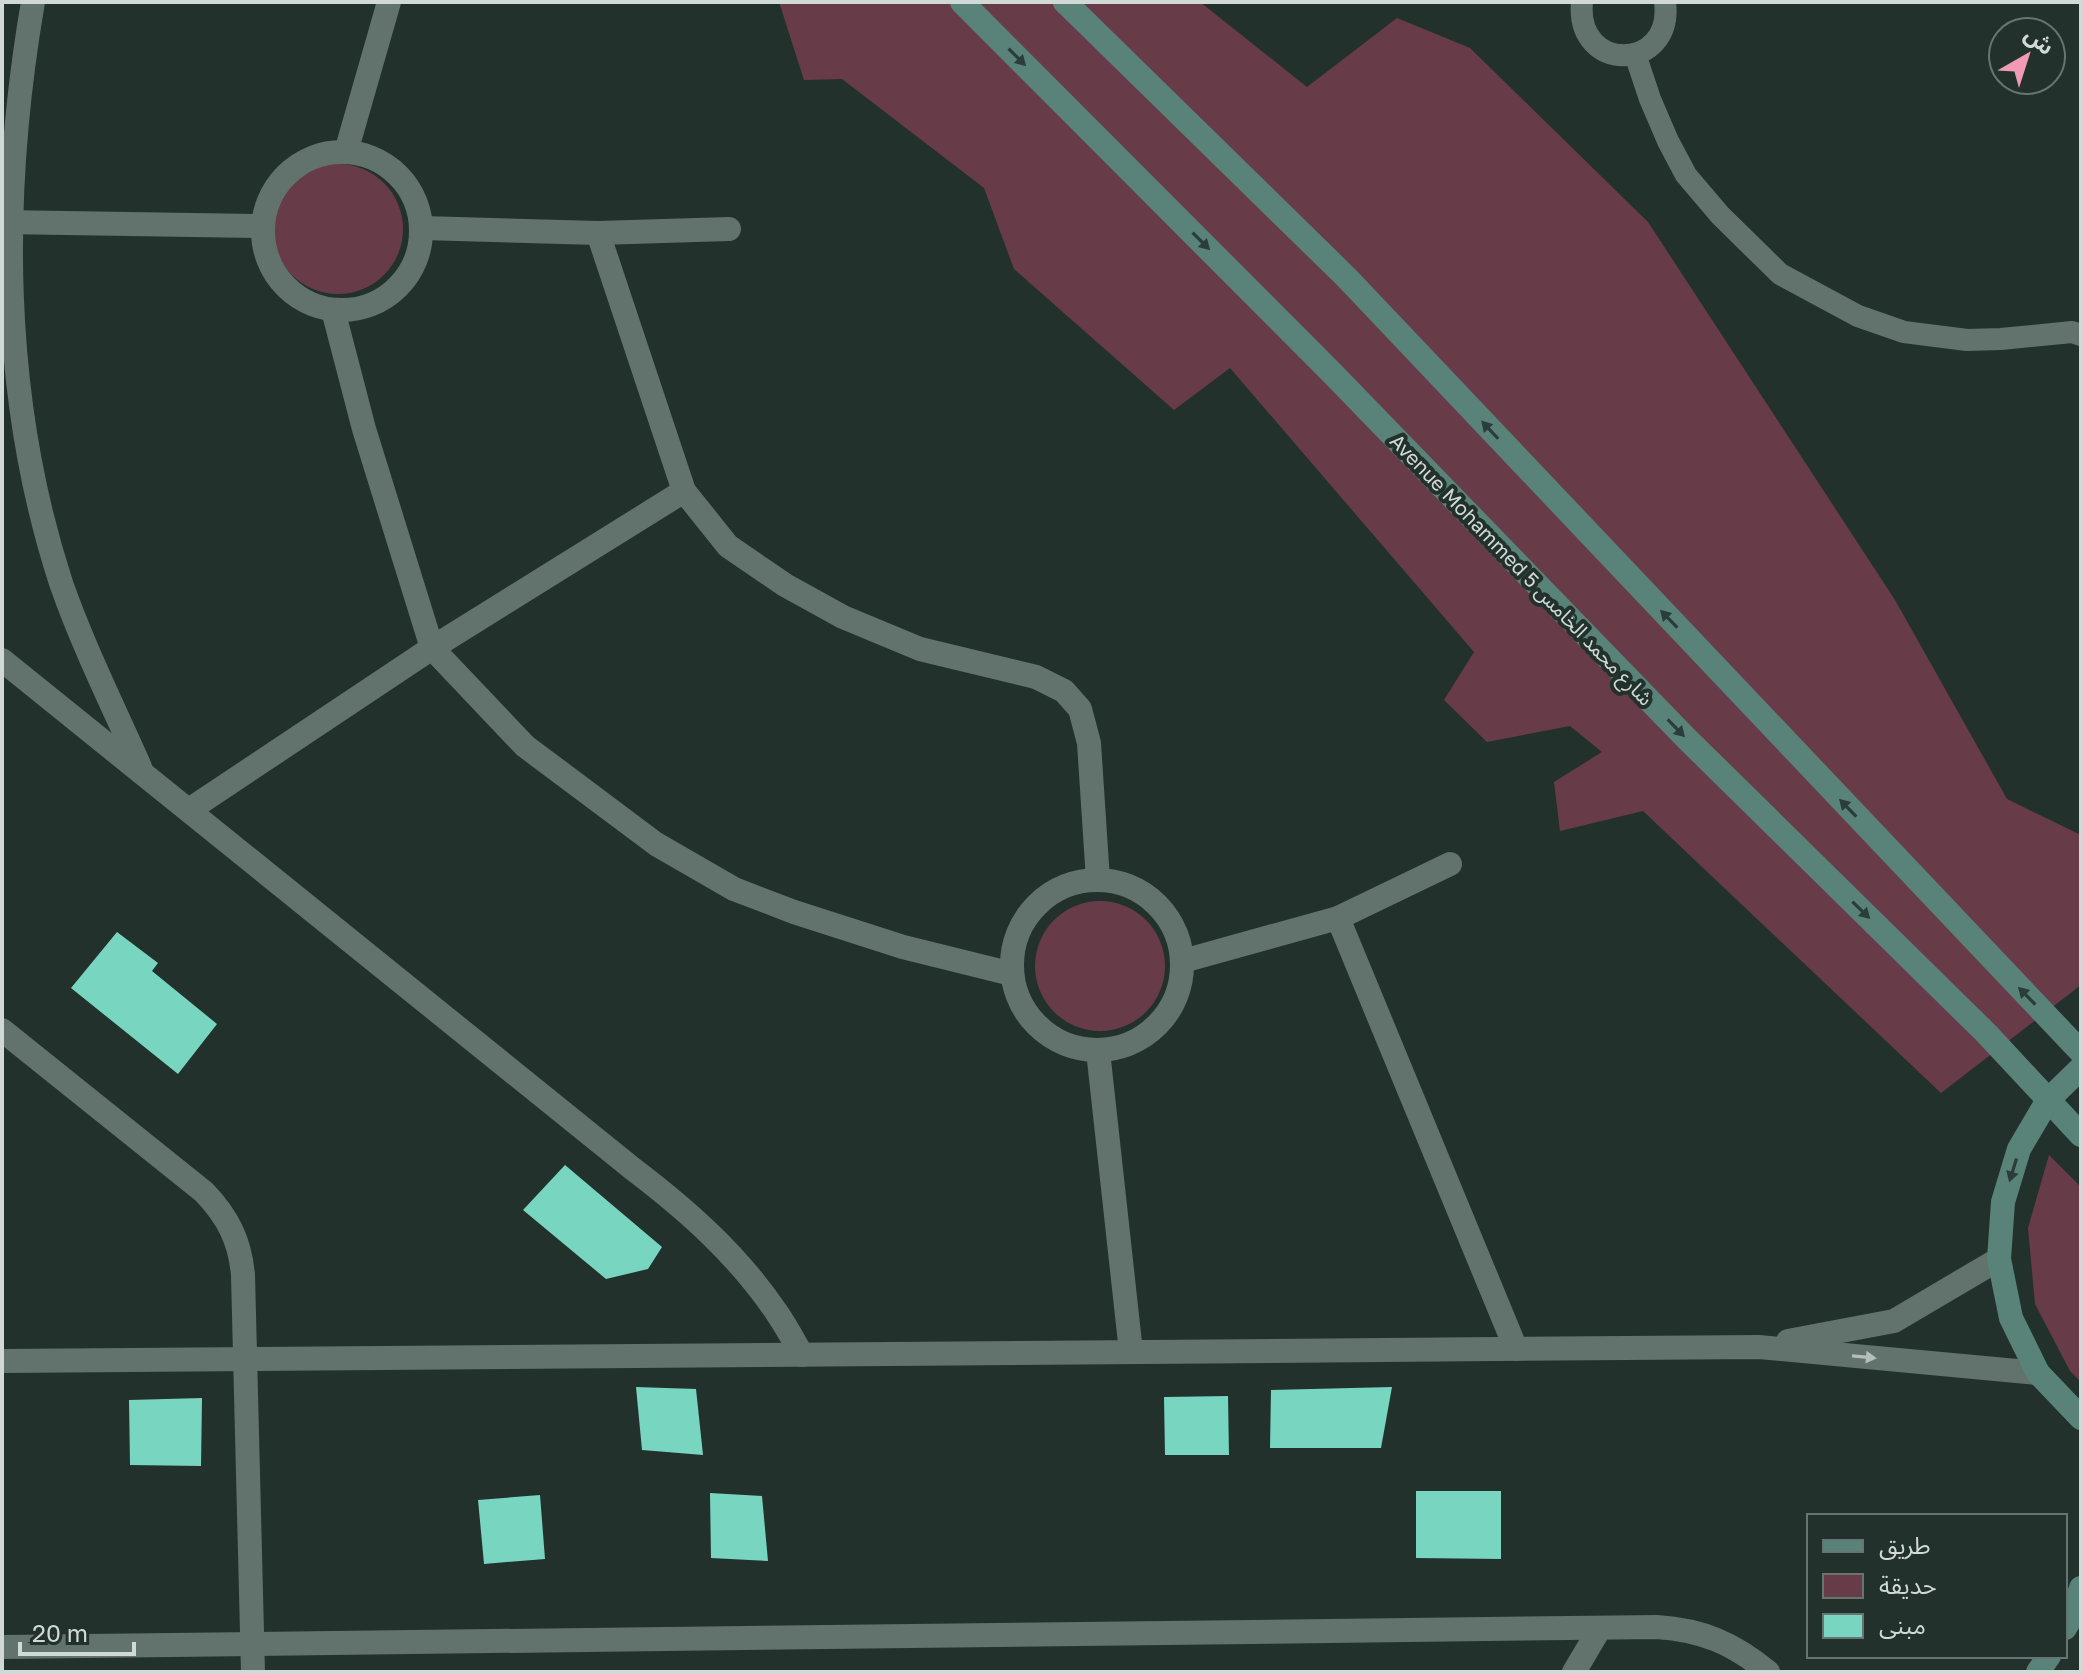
<svg xmlns="http://www.w3.org/2000/svg" width="2083" height="1674" font-family="'Golos Text','Noto Sans Arabic',sans-serif">
  <rect width="100%" height="100%" fill="#23312d"/>
  <!-- green -->
  <g fill="#683b49">
    <polygon points="779,2 1200,2 1307,87 1397,18 1470,48 1648,222 1895,600 2007,799 2081,835 2081,985 1941,1093 1643,811 1560,831 1554,782 1602,752 1570,726 1487,742 1444,700 1474,652 1230,368 1174,410 1014,269 984,188 842,79 804,80"/>
    <circle cx="338" cy="229" r="65"/>
    <circle cx="1100" cy="966" r="65"/>
    <polygon points="2049,1155 2081,1187 2081,1382 2070,1371 2035,1304 2028,1228"/>
  </g>
  <!-- building -->
  <g fill="#77d5c0">
    <polygon points="117,932 158,963 152,971 217,1024 178,1074 71,988"/>
    <polygon points="565,1165 662,1247 648,1269 606,1279 523,1210"/>
    <polygon points="636,1387 696,1389 703,1455 642,1450"/>
    <polygon points="1392,1387 1381,1448 1270,1448 1271,1390"/>
    <polygon points="1228,1396 1229,1455 1165,1455 1164,1397"/>
    <polygon points="202,1398 201,1466 130,1465 129,1400"/>
    <polygon points="1416,1491 1501,1491 1501,1559 1416,1558"/>
    <polygon points="710,1493 762,1496 768,1561 711,1558"/>
    <polygon points="540,1495 545,1559 484,1564 478,1500"/>
  </g>
  <g fill="none" stroke-linecap="round" stroke-linejoin="round">
    <!-- lane -->
    <g stroke="#62726d" stroke-width="22">
      <path d="M1582,2C1575,74 1674,72 1665,2"/>
      <polyline points="1635,54 1650,99 1668,141 1686,175 1720,215 1780,274 1858,316 1904,332 1967,340 2001,339 2072,332 2081,335"/>
    </g>
    <!-- street -->
    <g stroke="#62726d" stroke-width="24">
      <path d="M33,2C0,194 0,396 61,583C83,646 113,706 140,767"/>
      <polyline points="346,152 389,2"/>
      <circle cx="342" cy="231" r="79"/>
      <polyline points="2,222 263,226"/>
      <polyline points="422,228 598,233 729,229"/>
      <polyline points="598,233 684,491"/>
      <polyline points="333,310 364,429 432,648 525,746 656,844 734,889 794,912 903,947 1012,974"/>
      <path d="M2,660L633,1169C687,1210 738,1255 777,1313C786,1326 794,1341 802,1355"/>
      <polyline points="189,810 432,648 684,491 728,546 785,585 843,617 920,649 1036,677 1064,691 1080,709 1089,743 1098,880"/>
      <circle cx="1097" cy="965" r="85"/>
      <polyline points="1338,918 1516,1349"/>
      <polyline points="1183,961 1338,918 1450,864"/>
      <path d="M2,1030L204,1192C228,1217 240,1241 243,1275L253,1672"/>
      <polyline points="1098,1051 1131,1352"/>
      <polyline points="1788,1341 1894,1321 1999,1259"/>
      <polyline points="2,1361 1759,1347 2038,1373"/>
      <path d="M2,1647L1657,1627C1702,1630 1733,1643 1768,1672"/>
      <polyline points="1574,1672 1600,1628"/>
    </g>
    <!-- secondary -->
    <g stroke="#598278" stroke-width="24">
      <polyline points="962,2 1333,374 1686,738 1987,1034 2081,1135"/>
      <polyline points="1065,2 1347,278 2081,1052"/>
      <polyline points="2081,1068 2048,1100 2019,1149 2003,1202 1999,1259 2011,1318 2038,1373 2081,1418"/>
      <polyline points="2065,1628 2071,1618 2081,1588"/>
      <polyline points="2038,1672 2049,1656"/>
    </g>
  </g>
  <!-- one-way arrows -->
  <defs><path id="oneway-solid" d="M-6-.8H1V-3.2L6.5 0L1 3.2V.8H-6Z" transform="scale(2)"/></defs>
  <g fill="#2b3d38">
    <use href="#oneway-solid" transform="translate(1017 57) rotate(45)"/>
    <use href="#oneway-solid" transform="translate(1201 241) rotate(45)"/>
    <use href="#oneway-solid" transform="translate(1490 430) rotate(-133)"/>
    <use href="#oneway-solid" transform="translate(1669 619) rotate(-134)"/>
    <use href="#oneway-solid" transform="translate(1676 728) rotate(46)"/>
    <use href="#oneway-solid" transform="translate(1848 808) rotate(-134)"/>
    <use href="#oneway-solid" transform="translate(1861 910) rotate(44)"/>
    <use href="#oneway-solid" transform="translate(2027 996) rotate(-134)"/>
    <use href="#oneway-solid" transform="translate(2013 1170) rotate(107)"/>
  </g>
  <use fill="#b4bfbc" href="#oneway-solid" transform="translate(1864 1357) rotate(5)"/>
  <g text-anchor="middle" dominant-baseline="central" stroke-width="8" stroke-linejoin="round" paint-order="stroke">
    <!-- street labels -->
    <g font-size="20" fill="#d0d9d6" stroke="#23312d">
      <text transform="translate(1522 569) rotate(46)">Avenue Mohammed 5 شارع محمد الخامس</text>
    </g>
  </g>
  <!-- border -->
  <rect width="2083" height="1674" fill="none" stroke="#d0d9d6" stroke-width="8"/>
  <!-- legend -->
  <rect x="1807" y="1514" width="260" height="144" fill="#23312d" stroke="#687471" stroke-width="2"/>
  <rect x="1823" y="1540" width="40" height="12" fill="#598278" stroke="#687471" stroke-width="2"/>
  <text x="1879" y="1554" font-size="24" fill="#d0d9d6">طريق</text>
  <rect x="1823" y="1574" width="40" height="24" fill="#683b49" stroke="#687471" stroke-width="2"/>
  <text x="1879" y="1594" font-size="24" fill="#d0d9d6">حديقة</text>
  <rect x="1823" y="1614" width="40" height="24" fill="#77d5c0" stroke="#687471" stroke-width="2"/>
  <text x="1879" y="1634" font-size="24" fill="#d0d9d6">مبنى</text>
  <!-- north arrow -->
  <g transform="translate(2027 56) rotate(39)"><circle r="38" fill="#23312d" stroke="#687471" stroke-width="2"/>
  <path d="M0-6L14 30L0 20L-14 30Z" fill="#f09ab5"/>
  <text y="-12" font-size="22" font-weight="bold" text-anchor="middle" fill="#d0d9d6">ش</text>
  </g>
  <!-- scale -->
  <path d="M20 1642v12h114v-12" fill="none" stroke="#d0d9d6" stroke-width="4"/>
  <text x="32" y="1642" font-size="24" fill="#d0d9d6" stroke="#23312d" stroke-width="6" paint-order="stroke">20 m</text>
</svg>
